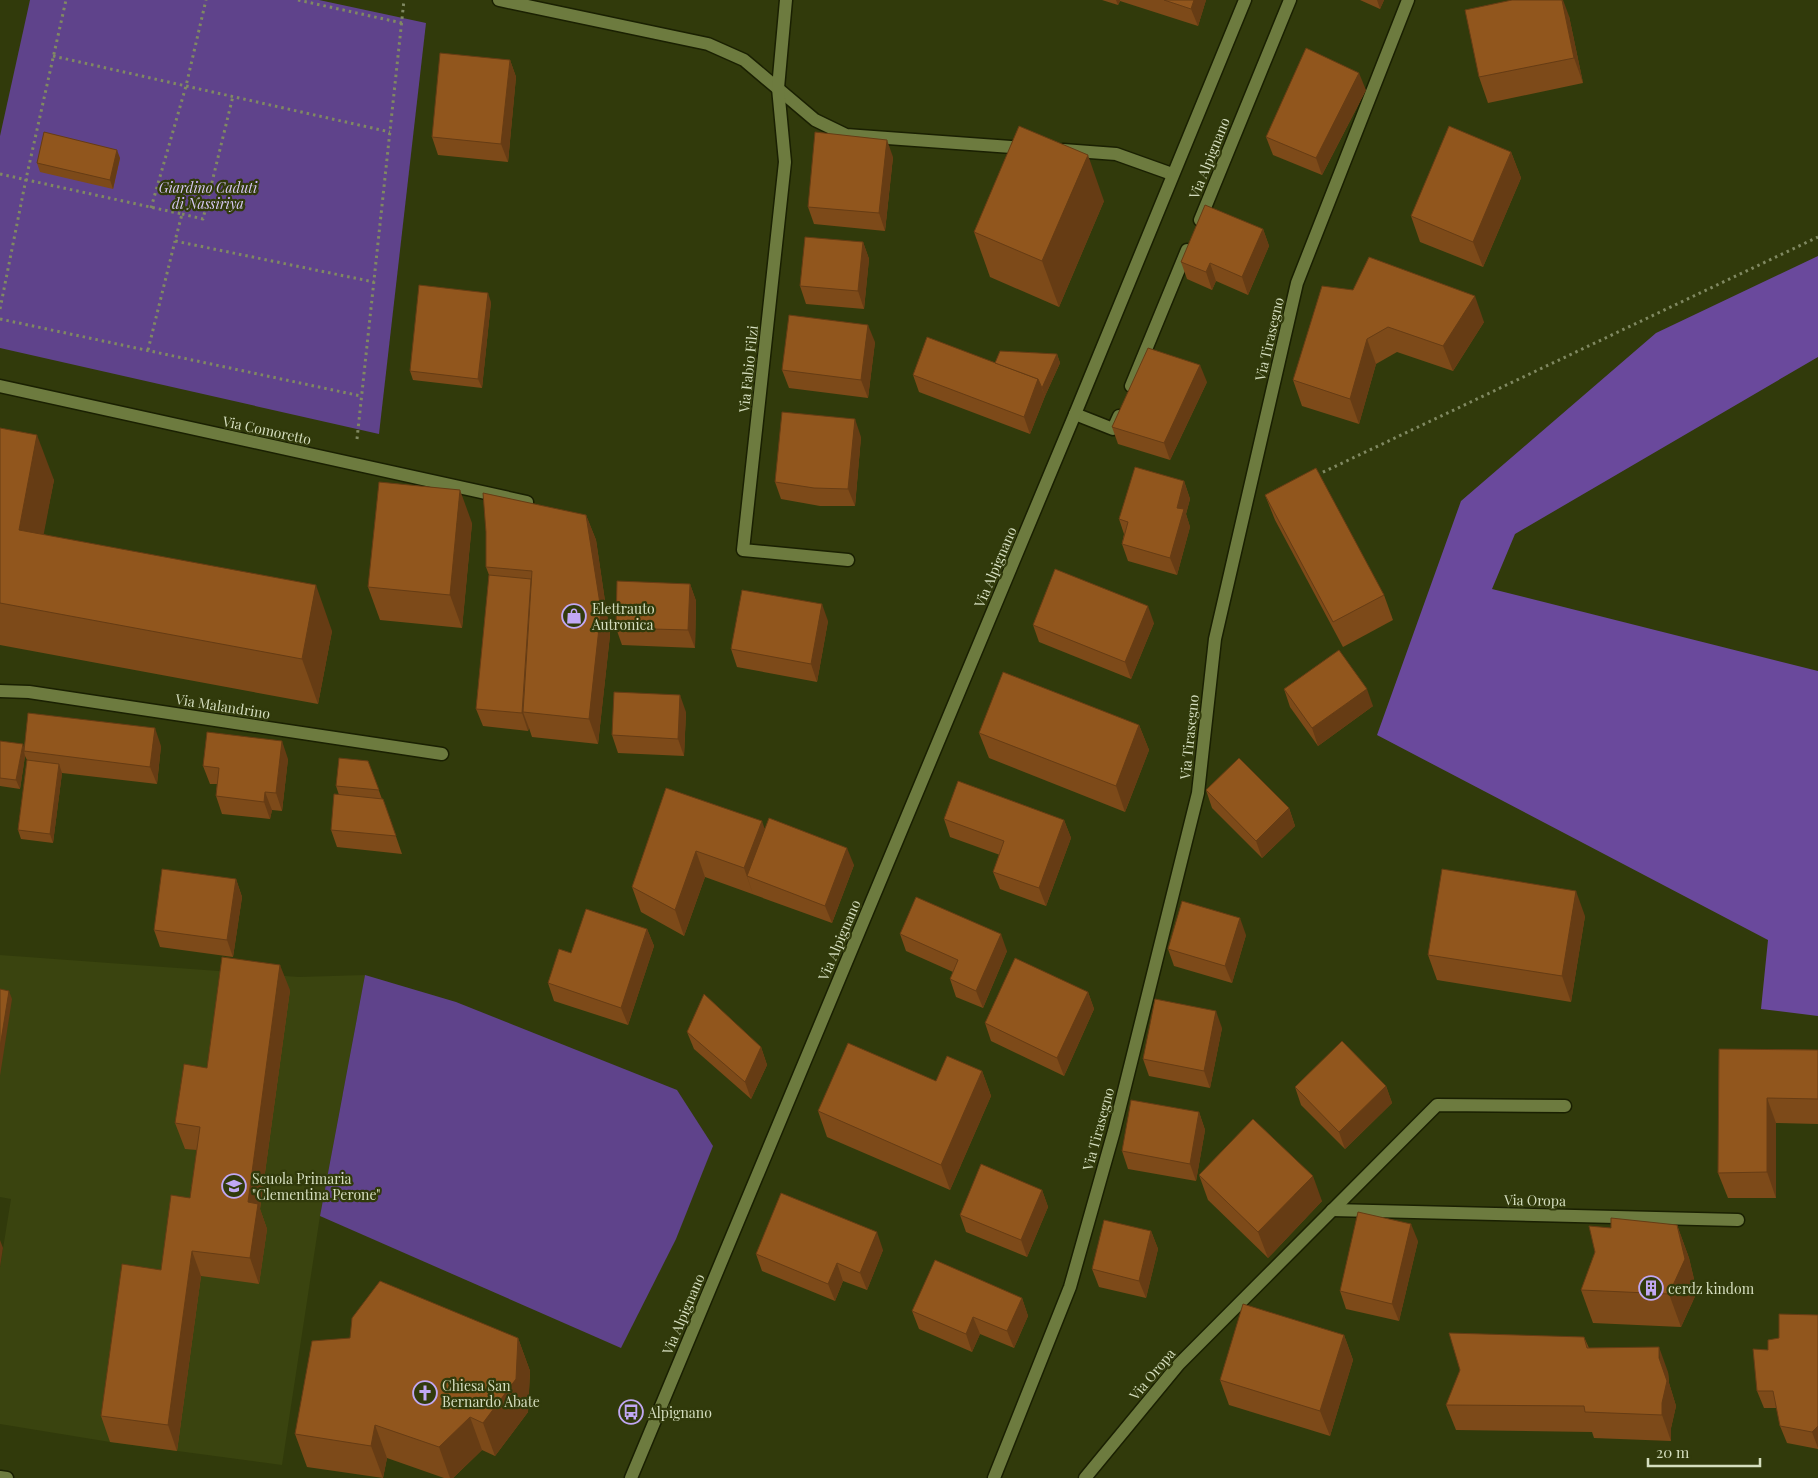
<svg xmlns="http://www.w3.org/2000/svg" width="1818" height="1478" font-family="'Playfair Display',serif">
  <rect width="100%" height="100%" fill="#313a0b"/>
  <!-- built -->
  <polygon fill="#3a440f" points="0,955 299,977 365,975 320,1216 282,1465 110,1442 0,1424 0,1267 11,1199 0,1197"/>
  <!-- green -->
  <g fill="#5f438b">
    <polygon points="30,0 319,0 426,23 379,434 0,348 0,136"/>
    <polygon points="365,975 456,1002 677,1090 713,1146 676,1239 621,1348 320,1216"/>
  </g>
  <!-- forest -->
  <polygon fill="#6a499c" points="1818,256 1818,357 1515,534 1492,589 1818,671 1818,1016 1761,1009 1768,940 1377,735 1461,501 1656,333"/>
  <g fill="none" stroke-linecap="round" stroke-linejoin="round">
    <!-- street casing -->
    <g stroke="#1a2002" stroke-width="15">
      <g id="street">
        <polyline points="499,0 708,44 744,60 815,120 846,135 1025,148"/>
        <polyline points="786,0 778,88 785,162 743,550 848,560"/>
        <polyline points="1063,150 1116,154 1172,174"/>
        <polyline points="1200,220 1290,0"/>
        <polyline points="0,386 527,502"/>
        <polyline points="1131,386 1187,250"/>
        <polyline points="1075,414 1113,429 1119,416"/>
        <polyline points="0,691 29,692 442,754"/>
        <polyline points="1332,1210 1738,1220"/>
        <polyline points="0,1477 7,1478"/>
        <polyline points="994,1478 1070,1287 1114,1131 1198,793 1215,639 1297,283 1408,0"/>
        <polyline points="1085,1478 1179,1364 1437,1105 1565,1106"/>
      </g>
    </g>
    <!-- secondary casing -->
    <g stroke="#1a2002" stroke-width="15">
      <polyline id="secondary" points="631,1478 1075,414 1245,0"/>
    </g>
    <!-- path -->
    <g stroke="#808962" stroke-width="3" stroke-dasharray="2.5 4" stroke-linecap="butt">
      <polyline points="298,0 402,23"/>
      <polyline points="53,56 390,132"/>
      <polyline points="0,174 182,214 175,241 374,282"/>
      <polyline points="151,208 186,86 206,0"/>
      <polyline points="182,214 203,219 233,96"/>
      <polyline points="0,309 26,179 66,0"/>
      <polyline points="0,319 361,396"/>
      <polyline points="148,350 175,241"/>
      <polyline points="357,439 404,0"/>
      <polyline points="1317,475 1818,237"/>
    </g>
    <!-- street -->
    <use href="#street" stroke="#6d7b3f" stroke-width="12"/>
    <!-- secondary -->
    <use href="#secondary" stroke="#6d7b3f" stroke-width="12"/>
  </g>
  <!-- wall -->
  <g fill="#7d4a19">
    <polygon points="1102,0 1206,0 1198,26 1120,1 1118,5"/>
    <polygon points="1360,0 1384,0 1380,9"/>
    <polygon points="1569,16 1583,83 1488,103 1479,77"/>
    <polygon points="510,60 516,77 508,162 438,155 432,137"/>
    <polygon points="1366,90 1322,175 1273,155 1266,137"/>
    <polygon points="1511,152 1521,178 1483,267 1420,242 1411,216"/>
    <polygon points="893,157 885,231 814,224 808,207"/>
    <polygon points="120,158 113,189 40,172 37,163"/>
    <polygon points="1104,201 1059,307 990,277 974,232"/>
    <polygon points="1263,229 1269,246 1248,295 1216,281 1212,290 1187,279 1181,262"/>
    <polygon points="863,242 869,259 864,309 806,304 800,286"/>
    <polygon points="1353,290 1484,322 1453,371 1397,352 1376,364 1359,424 1302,406 1293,380"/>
    <polygon points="491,302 482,388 413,380 410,371"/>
    <polygon points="875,342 868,398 789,388 782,370"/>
    <polygon points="1057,354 1060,363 1045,396 1030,434 919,392 913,375"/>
    <polygon points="1207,382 1170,460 1118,444 1112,427"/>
    <polygon points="0,428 54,480 43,534 332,631 318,704 0,645"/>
    <polygon points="861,437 855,506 820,506 781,499 775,482"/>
    <polygon points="1184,481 1190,499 1186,514 1190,527 1177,575 1128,561 1122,544 1124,534 1119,519"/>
    <polygon points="1265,495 1384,595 1393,620 1343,647 1275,520"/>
    <polygon points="586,515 596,540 610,635 598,744 532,737 529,728 528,731 483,726 476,709 489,575 486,567"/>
    <polygon points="472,523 462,628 380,620 368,587"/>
    <polygon points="690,584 696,601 695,648 622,645 616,628"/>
    <polygon points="828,621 817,682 737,667 731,649"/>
    <polygon points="1154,623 1131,679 1039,642 1033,625"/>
    <polygon points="1284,689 1373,706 1318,746 1290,707"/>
    <polygon points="686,712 684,756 618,753 612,735"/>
    <polygon points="1139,725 1149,750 1125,812 989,758 979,733"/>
    <polygon points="0,741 24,747 161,746 157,784 62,773 53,843 21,839 18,830 27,760 25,756 20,789 0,786"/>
    <polygon points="288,759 282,811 272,810 270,819 222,814 216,796 217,784 210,784 203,766"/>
    <polygon points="368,761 382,799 389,816 402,854 337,847 331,830 339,795 336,786"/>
    <polygon points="666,788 854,865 832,923 705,877 684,936 641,912 632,887"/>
    <polygon points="1206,790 1289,808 1295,826 1262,858 1212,808"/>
    <polygon points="944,819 1064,820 1071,838 1046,906 1000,889 993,872 1000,855 950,837"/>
    <polygon points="236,879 242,897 233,957 160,947 154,930"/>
    <polygon points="1585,916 1571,1002 1437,980 1428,955"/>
    <polygon points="647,929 654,946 628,1025 554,1001 548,983"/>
    <polygon points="900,934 1007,951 983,1008 956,997 950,979 953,972 906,951"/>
    <polygon points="1246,935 1232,983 1174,966 1168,949"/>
    <polygon points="290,990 260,1209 267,1229 259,1284 201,1276 177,1451 110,1442 101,1416 190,1198 197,1150 185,1149 175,1123 207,1068"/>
    <polygon points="1088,992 1094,1009 1064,1076 991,1041 985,1023"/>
    <polygon points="1222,1028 1210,1088 1149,1076 1143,1059"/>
    <polygon points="687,1032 761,1047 767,1065 751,1099 694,1049"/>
    <polygon points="1719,1049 1818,1050 1818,1124 1776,1123 1776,1198 1728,1198 1718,1173"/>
    <polygon points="982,1071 991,1096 950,1190 827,1137 818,1111 936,1081"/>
    <polygon points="1386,1086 1392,1103 1345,1149 1301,1105 1295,1087"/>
    <polygon points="1199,1112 1205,1130 1196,1181 1128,1169 1122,1151"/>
    <polygon points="1199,1175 1322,1201 1268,1258 1208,1200"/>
    <polygon points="1042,1190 1048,1207 1027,1257 966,1232 960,1215"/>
    <polygon points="1677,1225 1689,1258 1697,1292 1681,1327 1593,1323 1581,1290 1611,1228"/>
    <polygon points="1151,1231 1158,1249 1146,1298 1099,1287 1092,1269"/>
    <polygon points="1418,1241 1399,1321 1346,1309 1340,1291"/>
    <polygon points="883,1250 867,1290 843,1281 835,1301 762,1271 756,1254"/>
    <polygon points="1022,1298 1028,1316 1014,1348 980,1334 972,1352 919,1329 912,1311"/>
    <polygon points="1818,1315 1818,1449 1787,1443 1780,1426 1777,1408 1764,1408 1757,1391 1768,1350 1779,1338"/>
    <polygon points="1344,1335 1353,1360 1330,1436 1229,1405 1220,1380"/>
    <polygon points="1584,1337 1589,1348 1668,1372 1669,1383 1676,1406 1671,1428 1671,1441 1594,1438 1592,1432 1456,1430 1446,1405"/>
    <polygon points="518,1338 530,1371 528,1412 495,1456 482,1450 453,1478 444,1478 387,1458 383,1478 307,1467 295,1434"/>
  </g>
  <!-- shaded-wall -->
  <g fill="#663c14">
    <polygon points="1116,0 1120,0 1120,1 1118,5"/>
    <polygon points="1194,0 1206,0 1198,26 1191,9"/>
    <polygon points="1377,0 1384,0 1380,9"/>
    <polygon points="1562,0 1563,0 1569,16 1583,83 1574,58"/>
    <polygon points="510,60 516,77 508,162 501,144"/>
    <polygon points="1359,73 1366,90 1322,175 1316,158"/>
    <polygon points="887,140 893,157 885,231 879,213"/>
    <polygon points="117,150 120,158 113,189 110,180"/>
    <polygon points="1511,152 1521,178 1483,267 1473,242"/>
    <polygon points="1088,155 1104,201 1059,307 1042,261"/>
    <polygon points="1263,229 1269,246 1248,295 1242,277"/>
    <polygon points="863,242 869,259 864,309 858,291"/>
    <polygon points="1210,263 1216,281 1212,290 1206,272"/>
    <polygon points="488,293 491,302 482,388 478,379"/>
    <polygon points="1475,296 1484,322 1453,371 1443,346"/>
    <polygon points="868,325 875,342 868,398 861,380"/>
    <polygon points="1367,339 1376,364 1359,424 1350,399"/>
    <polygon points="1057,354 1060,363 1045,396 1042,388"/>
    <polygon points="1200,365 1207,382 1170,460 1164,443"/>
    <polygon points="1038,379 1045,396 1030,434 1024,417"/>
    <polygon points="855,419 861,437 855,506 848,489"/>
    <polygon points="37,435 54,480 36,575 19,530"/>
    <polygon points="1184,481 1190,499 1186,514 1190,527 1177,575 1170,558 1177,508"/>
    <polygon points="460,490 472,523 462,628 450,595"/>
    <polygon points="586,515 596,540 610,635 598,744 589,719"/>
    <polygon points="535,580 523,712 529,728 528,731 522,713"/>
    <polygon points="690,584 696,601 695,648 688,630"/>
    <polygon points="316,585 332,631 318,704 302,659"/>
    <polygon points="822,604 828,621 817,682 811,664"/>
    <polygon points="1148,606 1154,623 1131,679 1125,662"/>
    <polygon points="1367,689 1373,706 1318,746 1312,728"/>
    <polygon points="680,695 686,712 684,756 678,739"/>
    <polygon points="1139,725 1149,750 1125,812 1116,786"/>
    <polygon points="155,728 161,746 157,784 150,767"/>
    <polygon points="282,741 288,759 282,811 276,793"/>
    <polygon points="23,744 26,752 24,751 25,756 20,789 16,780"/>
    <polygon points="59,764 62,773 53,843 50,834"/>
    <polygon points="265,792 272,810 270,819 264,802"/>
    <polygon points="1289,808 1295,826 1262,858 1256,841"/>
    <polygon points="1064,820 1071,838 1046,906 1039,888"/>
    <polygon points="762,821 771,847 747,876 753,894 744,868"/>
    <polygon points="847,848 854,865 832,923 825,906"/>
    <polygon points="696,851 705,877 684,936 675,910"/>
    <polygon points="236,879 242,897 233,957 227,940"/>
    <polygon points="1576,891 1585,916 1571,1002 1562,976"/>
    <polygon points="1240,918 1246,935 1232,983 1225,966"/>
    <polygon points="647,929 654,946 628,1025 621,1008"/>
    <polygon points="1001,934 1007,951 983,1008 976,991"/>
    <polygon points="280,965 290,990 260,1209 267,1229 259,1284 250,1258 248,1202"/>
    <polygon points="9,991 12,999 0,1076 0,1047"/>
    <polygon points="1088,992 1094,1009 1064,1076 1057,1058"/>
    <polygon points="1216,1011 1222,1028 1210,1088 1204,1071"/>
    <polygon points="761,1047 767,1065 751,1099 745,1082"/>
    <polygon points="982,1071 991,1096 950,1190 941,1165"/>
    <polygon points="1386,1086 1392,1103 1345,1149 1339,1132"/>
    <polygon points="1767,1098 1776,1123 1776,1198 1767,1172"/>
    <polygon points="1199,1112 1205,1130 1196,1181 1190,1164"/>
    <polygon points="1313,1176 1322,1201 1268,1258 1258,1232"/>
    <polygon points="1042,1190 1048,1207 1027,1257 1021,1240"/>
    <polygon points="1411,1224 1418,1241 1399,1321 1392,1304"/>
    <polygon points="1677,1225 1689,1258 1697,1292 1681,1327 1669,1294"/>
    <polygon points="1151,1231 1158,1249 1146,1298 1139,1281"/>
    <polygon points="877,1232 883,1250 867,1290 860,1273"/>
    <polygon points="0,1240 3,1248 0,1267"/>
    <polygon points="192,1251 201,1276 177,1451 168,1425"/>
    <polygon points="837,1263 843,1281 835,1301 828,1284"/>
    <polygon points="1022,1298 1028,1316 1014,1348 1007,1331"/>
    <polygon points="973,1317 980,1334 972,1352 966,1334"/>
    <polygon points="1344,1335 1353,1360 1330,1436 1320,1411"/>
    <polygon points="518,1338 530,1371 528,1412 495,1456 483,1423"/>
    <polygon points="1659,1347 1668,1372 1669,1383 1676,1406 1671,1428 1671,1441 1662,1415"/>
    <polygon points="470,1417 482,1450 453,1478 450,1478 439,1447"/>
    <polygon points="375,1425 387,1458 383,1478 371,1446"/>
    <polygon points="1818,1426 1818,1448 1812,1432"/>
  </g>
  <!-- building -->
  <g fill="#91561d" stroke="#663c14">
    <polygon points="1164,0 1194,0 1191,9"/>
    <polygon points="1512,0 1562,0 1574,58 1479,77 1465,10"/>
    <polygon points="1306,48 1359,73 1316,158 1266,137"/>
    <polygon points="440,53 510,60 501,144 432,137"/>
    <polygon points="1019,126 1088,155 1042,261 974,232"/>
    <polygon points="1449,126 1511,152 1473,242 1411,216"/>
    <polygon points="44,132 117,150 110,180 37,163"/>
    <polygon points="815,132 887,140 879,213 808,207"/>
    <polygon points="1205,205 1263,229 1242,277 1210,263 1206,272 1181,262"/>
    <polygon points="805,237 863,242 858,291 800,286"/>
    <polygon points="1369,257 1475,296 1443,346 1388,327 1367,339 1350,399 1293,380 1322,286 1353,290"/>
    <polygon points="419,285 488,293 478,379 410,371"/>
    <polygon points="789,315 868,325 861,380 782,370"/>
    <polygon points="927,337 1038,379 1024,417 913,375"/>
    <polygon points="1148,348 1200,365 1164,443 1112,427"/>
    <polygon points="1000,351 1057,354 1042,388 1038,379 995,363"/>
    <polygon points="782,412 855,419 848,489 814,488 775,482"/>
    <polygon points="0,428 37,435 19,530 316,585 302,659 0,603"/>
    <polygon points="1135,467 1184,481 1177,508 1184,509 1170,558 1122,544 1128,522 1119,519"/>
    <polygon points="1316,468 1384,595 1333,622 1265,495"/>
    <polygon points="379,482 460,490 450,595 368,587"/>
    <polygon points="483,493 586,515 601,610 589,719 523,712 532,571 486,567 486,532"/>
    <polygon points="1055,569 1148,606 1125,662 1033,625"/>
    <polygon points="489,575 531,579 522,713 476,709"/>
    <polygon points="617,581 690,584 688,630 616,628"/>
    <polygon points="742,590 822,604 811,664 731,649"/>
    <polygon points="1339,650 1367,689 1312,728 1284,689"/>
    <polygon points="1003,672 1139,725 1116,786 979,733"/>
    <polygon points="614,692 680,695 678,739 612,735"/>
    <polygon points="28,713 155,728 150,767 24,751"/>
    <polygon points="207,732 282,741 276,793 265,792 264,802 216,796 219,768 203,766"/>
    <polygon points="0,741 23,744 16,780 0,778"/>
    <polygon points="339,758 368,761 379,790 336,786"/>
    <polygon points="1239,758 1289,808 1256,841 1206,790"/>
    <polygon points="27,760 59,764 50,834 18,830"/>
    <polygon points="958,781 1064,820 1039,888 993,872 1004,841 944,819"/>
    <polygon points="666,788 762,821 744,868 696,851 675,910 632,887"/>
    <polygon points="334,794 383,799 396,836 331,830"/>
    <polygon points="769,818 847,848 825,906 747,876"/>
    <polygon points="162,869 236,879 227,940 154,930"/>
    <polygon points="1442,869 1576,891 1562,976 1428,955"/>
    <polygon points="916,897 1001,934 976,991 950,979 958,960 900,934"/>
    <polygon points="1182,901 1240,918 1225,966 1168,949"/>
    <polygon points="586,909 647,929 621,1008 548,983 559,949 571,953"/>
    <polygon points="222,957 280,965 248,1202 258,1204 250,1258 192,1251 168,1425 101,1416 122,1264 161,1270 171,1195 190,1198 200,1127 175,1123 184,1064 207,1068"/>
    <polygon points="1015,958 1088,992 1057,1058 985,1023"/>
    <polygon points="0,989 9,991 0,1047"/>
    <polygon points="704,994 761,1047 745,1082 687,1032"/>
    <polygon points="1155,999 1216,1011 1204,1071 1143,1059"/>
    <polygon points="1342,1041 1386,1086 1339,1132 1295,1087"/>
    <polygon points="848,1043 936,1081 947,1056 982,1071 941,1165 818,1111"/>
    <polygon points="1719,1049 1818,1050 1818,1099 1767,1098 1767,1172 1718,1173"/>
    <polygon points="1131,1100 1199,1112 1190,1164 1122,1151"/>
    <polygon points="1253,1119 1313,1176 1258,1232 1199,1175"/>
    <polygon points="981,1164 1042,1190 1021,1240 960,1215"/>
    <polygon points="781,1193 877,1232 860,1273 837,1263 828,1284 756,1254"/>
    <polygon points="1358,1212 1411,1224 1392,1304 1340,1291"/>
    <polygon points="1611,1218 1677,1225 1685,1259 1669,1294 1581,1290 1595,1252 1589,1226 1611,1228"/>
    <polygon points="1104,1220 1151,1231 1139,1281 1092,1269"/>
    <polygon points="935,1260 1022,1298 1007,1331 973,1317 966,1334 912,1311"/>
    <polygon points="380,1281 518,1338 516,1379 483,1423 470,1417 439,1447 375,1425 371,1446 295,1434 312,1341 350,1338 352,1318"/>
    <polygon points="1243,1304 1344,1335 1320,1411 1220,1380"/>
    <polygon points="1779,1314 1818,1315 1818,1426 1812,1432 1780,1426 1773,1391 1757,1391 1753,1349 1768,1350 1768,1340 1779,1338"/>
    <polygon points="1449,1333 1584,1337 1587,1348 1659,1347 1659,1358 1667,1381 1662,1403 1662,1415 1585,1412 1584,1406 1446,1405 1460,1370"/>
  </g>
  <!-- icons -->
  <defs>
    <g id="shop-ring" transform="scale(1.25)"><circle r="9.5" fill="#313a0b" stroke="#c1a8f3" stroke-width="1.5"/><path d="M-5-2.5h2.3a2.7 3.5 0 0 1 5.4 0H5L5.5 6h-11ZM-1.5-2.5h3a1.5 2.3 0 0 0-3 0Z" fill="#c1a8f3"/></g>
    <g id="school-ring" transform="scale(1.25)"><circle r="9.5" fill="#313a0b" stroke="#c1a8f3" stroke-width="1.5"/><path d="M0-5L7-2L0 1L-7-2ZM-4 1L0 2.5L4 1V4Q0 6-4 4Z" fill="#c1a8f3"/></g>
    <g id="building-ring" transform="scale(1.25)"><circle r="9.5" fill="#313a0b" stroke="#c1a8f3" stroke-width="1.5"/><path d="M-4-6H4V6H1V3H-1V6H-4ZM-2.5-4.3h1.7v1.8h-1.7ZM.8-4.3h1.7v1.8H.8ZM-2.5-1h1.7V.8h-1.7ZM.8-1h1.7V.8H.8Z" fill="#c1a8f3"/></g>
    <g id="church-ring" transform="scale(1.25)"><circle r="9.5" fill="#313a0b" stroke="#c1a8f3" stroke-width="1.5"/><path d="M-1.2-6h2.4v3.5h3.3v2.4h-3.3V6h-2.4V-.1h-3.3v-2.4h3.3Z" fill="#c1a8f3"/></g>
    <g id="bus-ring" transform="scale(1.25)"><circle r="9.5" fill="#313a0b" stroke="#c1a8f3" stroke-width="1.5"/><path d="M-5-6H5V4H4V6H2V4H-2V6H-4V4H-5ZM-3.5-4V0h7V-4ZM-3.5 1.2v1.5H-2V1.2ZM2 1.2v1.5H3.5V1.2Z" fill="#c1a8f3"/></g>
  </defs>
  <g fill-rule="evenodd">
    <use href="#shop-ring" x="574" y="616"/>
    <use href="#school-ring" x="234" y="1186"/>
    <use href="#building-ring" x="1651" y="1288"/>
    <use href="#church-ring" x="425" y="1393"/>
    <use href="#bus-ring" x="631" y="1412"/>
  </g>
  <g text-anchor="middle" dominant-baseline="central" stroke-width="4.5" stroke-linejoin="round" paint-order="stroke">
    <!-- street labels -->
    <g font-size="14" fill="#d5debf" stroke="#313a0b">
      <text transform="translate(1209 158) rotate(-68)">Via Alpignano</text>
      <text transform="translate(1269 339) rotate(-77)">Via Tirasegno</text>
      <text transform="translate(748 369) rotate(-84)">Via Fabio Filzi</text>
      <text transform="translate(267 430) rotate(12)">Via Comoretto</text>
      <text transform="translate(995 567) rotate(-67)">Via Alpignano</text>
      <text transform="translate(223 706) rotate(9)">Via Malandrino</text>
      <text transform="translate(1189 737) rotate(-84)">Via Tirasegno</text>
      <text transform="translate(839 940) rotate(-67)">Via Alpignano</text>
      <text transform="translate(1098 1129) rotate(-75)">Via Tirasegno</text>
      <text transform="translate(1535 1200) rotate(1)">Via Oropa</text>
      <text transform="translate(683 1314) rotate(-67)">Via Alpignano</text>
      <text transform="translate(1152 1374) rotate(-50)">Via Oropa</text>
    </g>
    <!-- park labels -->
    <g font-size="14" font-style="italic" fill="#d6c8f5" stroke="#313a0b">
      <text x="208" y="187">Giardino Caduti<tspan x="208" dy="16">di Nassiriya</tspan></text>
    </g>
    <!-- poi labels -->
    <g font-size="14" fill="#d5debf" stroke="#313a0b" text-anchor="start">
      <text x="592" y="608">Elettrauto<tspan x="592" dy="16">Autronica</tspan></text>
      <text x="252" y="1178">Scuola Primaria<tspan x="252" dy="16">"Clementina Perone"</tspan></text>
      <text x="1668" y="1288">cerdz kindom</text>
      <text x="442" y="1385">Chiesa San<tspan x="442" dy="16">Bernardo Abate</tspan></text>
      <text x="648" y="1412">Alpignano</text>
    </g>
  </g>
  <!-- scale -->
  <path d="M1648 1458v8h112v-8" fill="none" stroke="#d5debf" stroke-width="2.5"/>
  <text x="1656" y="1458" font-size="15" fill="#d5debf" stroke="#313a0b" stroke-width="4" paint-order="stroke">20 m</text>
</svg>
